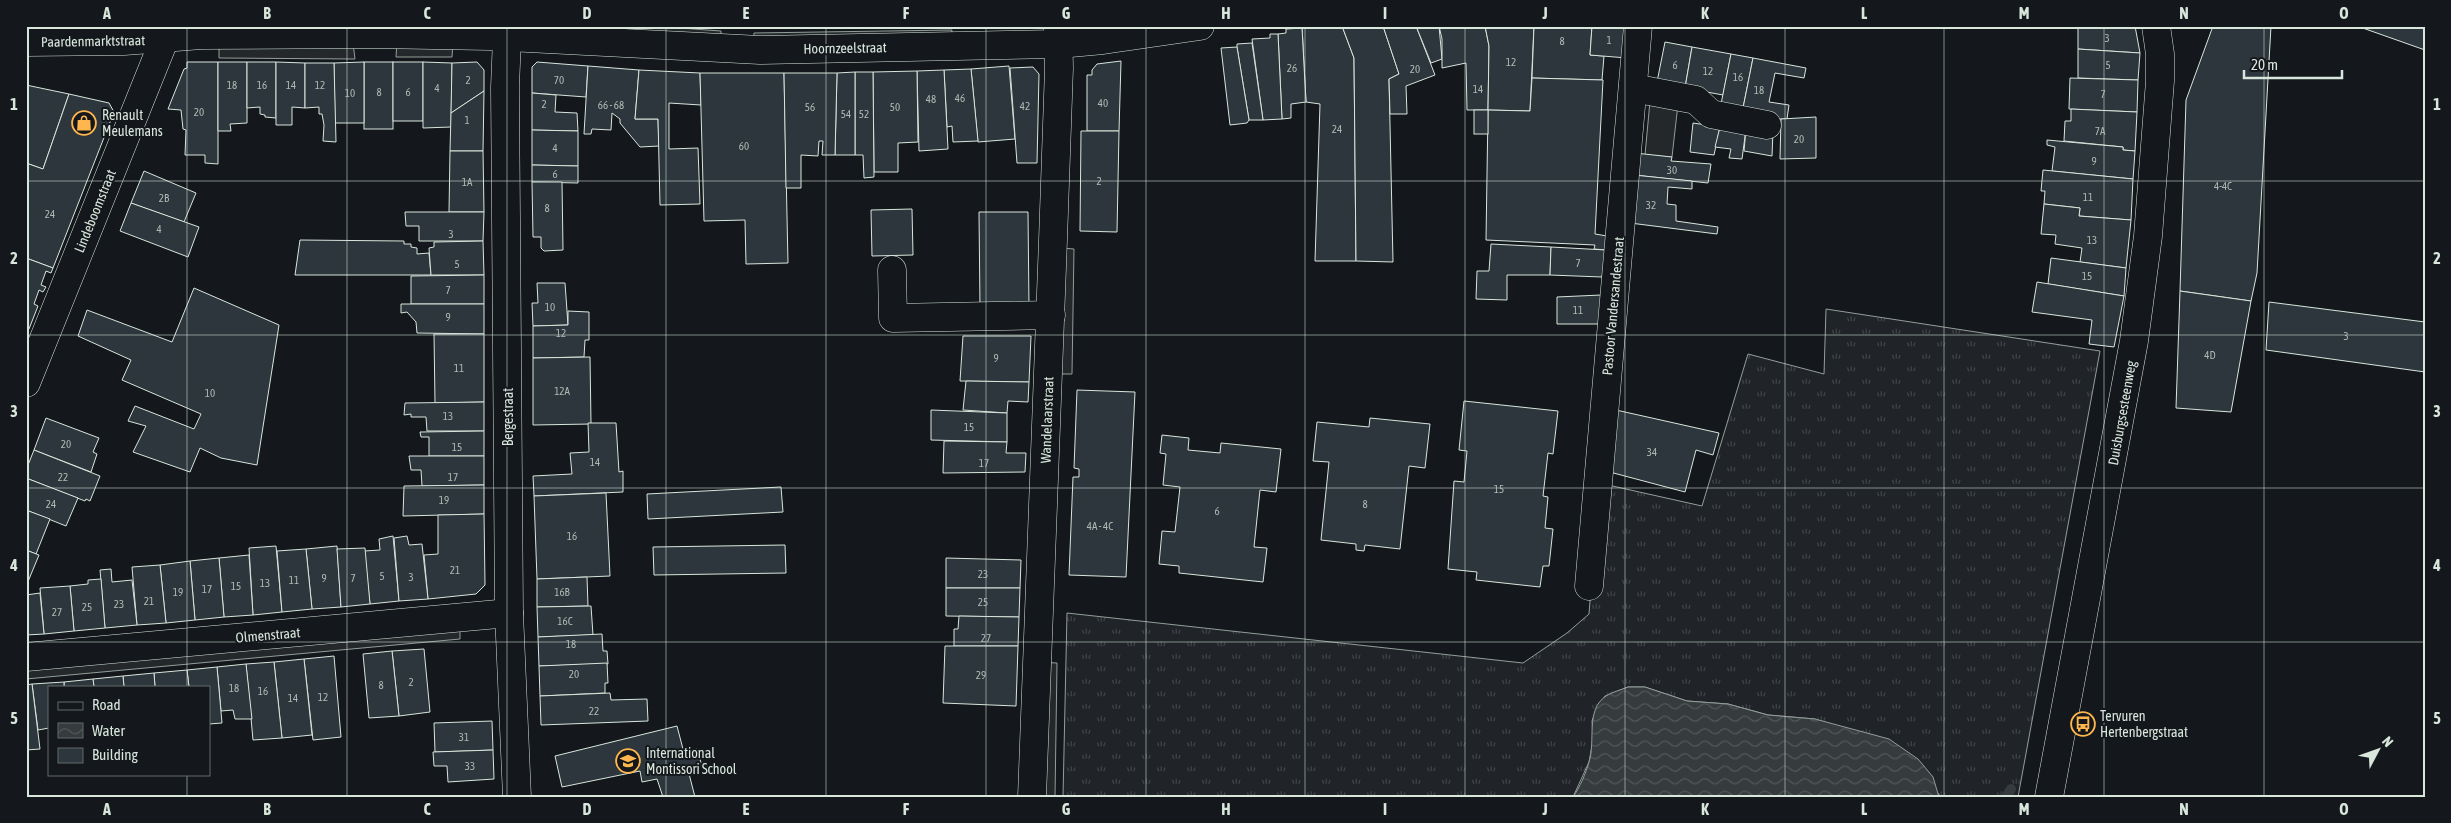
<svg xmlns="http://www.w3.org/2000/svg" width="2451" height="823" font-family="'Asap Condensed',sans-serif">
  <defs>
    <pattern id="grass-tufts" width="24" height="20" patternUnits="userSpaceOnUse" patternTransform="scale(1.25)"><rect width="24" height="20" fill="#202428"/><path d="M3 7l-1-3M5 7V3M7 7l1-3M15 17l-1-3M17 17v-4M19 17l1-3" fill="none" stroke="#404447"/></pattern>
    <pattern id="water-waves" width="16" height="10" patternUnits="userSpaceOnUse" patternTransform="scale(1.25)"><rect width="16" height="10" fill="#363b3e"/><path d="M0 5q4-4 8 0t8 0" fill="none" stroke="#525759"/></pattern>
  </defs>
  <rect width="100%" height="100%" fill="#14181c"/>
  <!-- grass -->
  <polygon fill="url(#grass-tufts)" stroke="#939e99" points="1826,309 2100,351 2018,797 1939,797 1939,794 1815,719 1768,715 1728,704 1687,701 1645,687 1628,687 1605,696 1596,709 1592,721 1593,740 1589,762 1573,797 1063,797 1067,613 1523,663 1567,633 1589,614 1599,483 1702,506 1748,354 1824,374"/>
  <!-- parking -->
  <g fill="#24282b" stroke="#939e99">
    <polygon points="602,26 653,26 721,31 721,41 600,34"/>
    <polygon points="952,30 951,40 753,44 754,33"/>
    <polygon points="397,41 453,42 452,57 396,57"/>
    <polygon points="219,43 353,43 355,59 219,58"/>
    <polygon points="1650,101 1678,104 1672,157 1645,155"/>
    <polygon points="1062,248 1074,249 1072,374 1058,374"/>
    <polygon points="460,625 460,639 26,679 26,664"/>
    <polygon points="1037,662 1057,663 1055,797 1032,797"/>
  </g>
  <!-- water -->
  <path fill="url(#water-waves)" stroke="#939e99" d="M1628,687H1645L1687,701L1728,704L1768,715L1815,719L1889,739L1918,759L1933,777L1939,797H1573C1580,787 1586,773 1589,762C1596,741 1585,710 1606,696C1612,692 1621,690 1628,687Z"/>
  <g fill="none" stroke-linecap="round" stroke-linejoin="round">
    <!-- stream -->
    <polyline stroke="#363b3e" stroke-width="10" points="2006,797 2011,789"/>
  </g>
  <!-- building -->
  <g fill="#2c363c" stroke="#d8e6dc">
    <polygon points="1302,26 1342,26 1354,58 1356,261 1315,261 1320,104 1306,102"/>
    <polygon points="1342,26 1383,26 1399,74 1389,79 1393,262 1356,261 1354,58"/>
    <polygon points="1383,26 1416,26 1435,75 1406,86 1407,114 1390,114 1389,79 1399,74"/>
    <polygon points="1416,26 1439,26 1442,59 1431,63"/>
    <polygon points="1439,26 1485,26 1489,46 1488,110 1467,110 1466,63 1442,68 1442,39"/>
    <polygon points="1485,26 1534,26 1530,111 1488,110 1489,46"/>
    <polygon points="1534,26 1592,26 1590,55 1604,56 1602,80 1532,78"/>
    <polygon points="1592,26 1628,26 1627,58 1590,55"/>
    <polygon points="2078,26 2135,26 2140,53 2078,49"/>
    <polygon points="2213,26 2271,26 2257,273 2251,301 2180,291 2186,100"/>
    <polygon points="2357,26 2425,26 2425,50"/>
    <polygon points="1302,28 1306,102 1291,104 1291,118 1282,119 1278,34 1286,33 1286,29"/>
    <polygon points="1270,34 1278,34 1282,119 1263,120 1252,39 1270,38"/>
    <polygon points="1665,42 1692,47 1685,88 1657,82"/>
    <polygon points="1252,43 1263,120 1249,120 1237,47 1237,44"/>
    <polygon points="1237,47 1249,120 1247,123 1230,125 1221,48"/>
    <polygon points="1692,47 1731,54 1723,95 1685,88"/>
    <polygon points="2078,49 2140,53 2138,80 2078,78"/>
    <polygon points="1731,54 1753,58 1742,113 1721,104"/>
    <polygon points="1753,58 1806,68 1804,78 1775,73 1769,102 1789,105 1787,119 1768,119 1742,113"/>
    <polygon points="1121,61 1119,131 1087,131 1087,75 1092,75 1092,70 1097,64"/>
    <polygon points="187,62 218,62 218,164 205,163 205,155 185,155 186,130 183,129 181,110 168,109 184,69 187,68"/>
    <polygon points="218,62 247,62 247,123 230,124 231,131 218,131"/>
    <polygon points="247,62 276,62 276,118 265,117 265,115 260,114 260,107 247,108"/>
    <polygon points="276,62 305,63 305,108 292,107 292,125 276,125"/>
    <rect x="364" y="62" width="29" height="67"/>
    <polygon points="364,62 364,123 335,123 334,63"/>
    <rect x="393" y="62" width="30" height="59"/>
    <polygon points="423,62 452,63 451,127 423,128"/>
    <polygon points="477,62 484,70 484,91 451,113 452,63"/>
    <polygon points="537,62 588,66 586,97 532,93 532,67"/>
    <polygon points="305,63 334,63 336,142 323,141 324,125 322,114 319,114 319,107 305,108"/>
    <polygon points="588,66 639,70 635,119 658,119 659,146 640,147 620,123 620,119 612,113 611,130 592,129 591,134 584,134"/>
    <polygon points="1009,66 1015,139 978,142 971,69"/>
    <polygon points="1033,67 1039,74 1037,163 1017,163 1010,68"/>
    <polygon points="971,69 978,141 953,142 952,126 947,127 944,70"/>
    <polygon points="639,70 700,73 701,105 669,103 669,149 698,148 700,204 660,205 658,119 635,119"/>
    <polygon points="944,70 948,149 919,151 917,71"/>
    <polygon points="917,71 918,142 898,143 898,172 874,172 873,72"/>
    <polygon points="855,72 873,72 874,177 864,178 863,155 855,155"/>
    <polygon points="855,72 855,155 835,155 837,73"/>
    <polygon points="700,73 784,73 788,263 746,264 745,220 704,221"/>
    <polygon points="784,73 837,73 835,155 822,155 823,141 819,141 818,156 801,155 801,188 786,188"/>
    <polygon points="1532,78 1603,80 1595,234 1607,236 1606,250 1594,249 1595,245 1486,240 1488,110 1530,111"/>
    <polygon points="2070,78 2138,80 2137,112 2069,109"/>
    <polygon points="26,85 69,94 43,169 26,163"/>
    <polygon points="484,91 483,151 450,151 451,113"/>
    <polygon points="532,93 556,95 555,112 577,113 578,131 532,130"/>
    <polygon points="69,94 109,103 114,112 53,268 26,258 26,163 43,169"/>
    <polygon points="2071,109 2137,112 2135,151 2123,150 2123,147 2064,141 2065,121 2071,121"/>
    <rect x="1474" y="110" width="14" height="24"/>
    <polygon points="1816,117 1816,158 1780,159 1781,119"/>
    <polygon points="1693,123 1720,127 1714,155 1690,152"/>
    <polygon points="1720,127 1746,129 1742,159 1729,158 1731,149 1715,147"/>
    <polygon points="1746,129 1773,131 1772,156 1744,151"/>
    <polygon points="532,130 578,131 578,166 532,165"/>
    <polygon points="1081,131 1119,131 1117,232 1080,231"/>
    <polygon points="2047,140 2123,147 2123,150 2135,151 2133,179 2052,171 2055,147 2047,145"/>
    <polygon points="450,151 483,151 484,212 449,212"/>
    <polygon points="1635,153 1672,157 1671,161 1711,164 1708,183 1634,175"/>
    <polygon points="532,165 578,166 578,183 532,182"/>
    <polygon points="2043,170 2133,179 2131,220 2079,216 2080,208 2044,204 2045,191 2041,191"/>
    <polygon points="144,171 196,193 184,222 131,203"/>
    <polygon points="1634,175 1692,181 1692,189 1668,187 1667,204 1676,205 1676,221 1718,227 1717,234 1630,223"/>
    <polygon points="532,182 562,182 563,250 544,251 541,248 541,237 533,237"/>
    <polygon points="131,203 199,227 188,257 120,231"/>
    <polygon points="2044,204 2080,208 2079,216 2131,220 2126,268 2080,262 2082,248 2055,244 2056,235 2041,234"/>
    <polygon points="912,209 913,255 872,256 871,210"/>
    <polygon points="405,212 484,212 483,241 419,241 419,226 406,226"/>
    <polygon points="979,212 1028,212 1029,308 980,308"/>
    <polygon points="300,240 404,241 404,244 411,244 411,247 417,248 417,254 429,253 431,275 295,275"/>
    <polygon points="483,241 484,275 431,275 429,248 434,247 434,242"/>
    <polygon points="1491,244 1551,247 1550,275 1507,275 1507,300 1476,299 1477,271 1489,271"/>
    <polygon points="1551,247 1606,250 1602,277 1550,275"/>
    <polygon points="26,258 53,268 51,273 46,271 41,285 46,287 43,292 39,290 34,304 38,306 29,329 26,328"/>
    <polygon points="2051,258 2126,268 2124,296 2048,284"/>
    <polygon points="484,275 484,304 411,304 411,276"/>
    <polygon points="2037,282 2124,296 2114,347 2089,344 2092,320 2032,312"/>
    <polygon points="537,283 565,283 568,325 533,326 532,303 538,303"/>
    <polygon points="194,288 279,325 257,465 221,458 200,448 190,472 133,452 146,426 128,421 135,406 194,429 201,414 122,380 131,360 78,336 87,310 172,342"/>
    <polygon points="2180,291 2251,301 2231,412 2176,408"/>
    <polygon points="1601,295 1599,324 1557,324 1557,297"/>
    <polygon points="2269,302 2425,322 2425,372 2266,350"/>
    <polygon points="401,304 484,304 484,334 417,333 416,322 407,312 401,313"/>
    <polygon points="568,311 589,312 589,340 585,340 584,357 533,358 533,326 568,325"/>
    <polygon points="434,334 484,334 484,402 435,403"/>
    <polygon points="963,336 1031,336 1029,382 960,381"/>
    <polygon points="590,357 591,424 533,425 533,358"/>
    <polygon points="966,381 1029,382 1028,402 1008,401 1007,413 963,410"/>
    <polygon points="1077,390 1135,392 1126,577 1069,575 1073,477 1079,477 1079,469 1074,468"/>
    <polygon points="1464,401 1558,411 1553,454 1548,453 1543,496 1548,497 1545,528 1553,529 1549,566 1543,566 1540,587 1476,580 1477,572 1448,569 1454,481 1464,482 1467,451 1459,450"/>
    <polygon points="484,402 484,431 427,431 426,417 411,417 411,414 404,415 405,403"/>
    <polygon points="931,410 1007,413 1007,442 931,440"/>
    <polygon points="1616,410 1719,433 1713,455 1696,450 1685,492 1606,471"/>
    <polygon points="46,418 99,438 93,452 97,454 91,472 34,450"/>
    <polygon points="1370,418 1430,424 1425,468 1409,466 1400,549 1365,545 1364,551 1356,550 1356,544 1321,540 1329,462 1313,461 1317,422 1369,427"/>
    <polygon points="588,423 616,423 619,472 623,471 623,492 534,496 533,476 572,474 570,453 589,452"/>
    <polygon points="484,431 484,456 429,456 429,437 421,437 420,432"/>
    <polygon points="1162,435 1189,438 1188,450 1220,453 1221,443 1281,449 1276,492 1260,490 1254,547 1267,548 1263,582 1179,573 1179,566 1159,564 1162,531 1175,532 1180,487 1163,485 1166,454 1160,453"/>
    <polygon points="944,441 1007,442 1006,453 1026,453 1025,472 943,473"/>
    <polygon points="34,450 100,476 90,501 86,499 85,501 26,478 26,470"/>
    <polygon points="409,456 484,456 484,485 422,486 421,470 411,470"/>
    <polygon points="26,478 78,498 66,526 26,510"/>
    <polygon points="484,485 484,514 403,516 404,486"/>
    <polygon points="781,487 783,512 648,519 647,494"/>
    <polygon points="606,493 610,576 537,579 534,496"/>
    <polygon points="26,510 50,519 36,554 26,550"/>
    <polygon points="484,514 485,585 476,594 428,599 424,555 438,554 438,515"/>
    <polygon points="393,536 399,601 370,604 364,551 380,550 379,539"/>
    <polygon points="407,536 409,545 422,544 428,599 399,601 394,538"/>
    <polygon points="785,545 786,573 654,575 653,547"/>
    <polygon points="276,546 282,612 253,615 249,548"/>
    <polygon points="337,546 341,607 312,609 306,549"/>
    <polygon points="365,548 370,604 341,607 337,549"/>
    <polygon points="306,549 312,609 282,612 277,551"/>
    <polygon points="26,550 39,555 27,584 26,583"/>
    <polygon points="249,555 253,615 224,617 219,558"/>
    <polygon points="219,558 224,617 195,620 190,561"/>
    <polygon points="946,558 1021,560 1020,588 946,588"/>
    <polygon points="190,561 195,620 166,623 160,565"/>
    <polygon points="160,565 166,623 137,625 132,567"/>
    <polygon points="111,569 112,582 132,580 137,625 105,628 100,570"/>
    <polygon points="587,577 588,606 537,607 537,579"/>
    <polygon points="101,579 105,628 74,631 70,586 88,584 88,580"/>
    <polygon points="70,586 74,631 44,634 40,588"/>
    <polygon points="946,588 1020,588 1019,617 946,616"/>
    <polygon points="40,593 44,634 26,635 26,595"/>
    <polygon points="591,606 593,635 538,637 537,607"/>
    <polygon points="959,616 1019,617 1018,646 954,646 954,629 958,629"/>
    <polygon points="602,634 603,651 607,651 608,664 539,666 538,637"/>
    <polygon points="945,646 1018,646 1016,706 943,703"/>
    <polygon points="424,649 430,712 399,716 392,651"/>
    <polygon points="392,651 399,716 369,718 363,654"/>
    <polygon points="334,656 341,737 313,740 304,659"/>
    <polygon points="304,659 312,735 282,738 274,662"/>
    <polygon points="274,662 282,738 253,740 246,664"/>
    <polygon points="607,663 608,683 605,683 605,693 540,696 539,666"/>
    <polygon points="246,664 252,719 235,719 233,710 221,711 217,667"/>
    <polygon points="217,667 222,723 209,724 209,687 189,687 187,670"/>
    <polygon points="187,670 189,687 155,687 154,673"/>
    <polygon points="154,673 155,687 124,687 123,676"/>
    <polygon points="123,676 124,687 94,687 93,679"/>
    <polygon points="93,679 94,687 64,687 64,682"/>
    <polygon points="64,682 64,687 49,687 49,728 38,730 32,684"/>
    <polygon points="32,684 40,749 26,750 26,685"/>
    <polygon points="610,693 611,700 647,699 648,721 541,725 540,696"/>
    <polygon points="492,721 493,750 435,752 434,723"/>
    <polygon points="677,726 684,753 697,749 702,766 688,770 695,797 663,797 657,779 642,782 640,771 562,787 555,756"/>
    <polygon points="493,750 494,779 448,782 447,766 434,766 433,752"/>
  </g>
  <g fill="none" stroke-linecap="round" stroke-linejoin="round">
    <!-- minor casing -->
    <g stroke="#d8e6dc" stroke-width="29">
      <g id="minor">
        <polyline points="507,38 505,87 509,613 517,797"/>
        <polyline points="26,42 124,41 201,35 377,34 489,36 760,50 1059,44 1103,40 1200,26"/>
        <polyline points="1633,88 1696,100 1711,114 1767,125"/>
        <polyline points="892,270 893,318 1051,315"/>
        <polyline points="26,383 165,38"/>
        <polyline points="1589,586 1638,26"/>
        <polyline points="26,657 509,613"/>
        <polyline points="1032,797 1053,240 1059,68 1058,26"/>
        <polyline points="2049,797 2134,341 2148,236 2160,81 2160,54 2156,26"/>
      </g>
    </g>
    <!-- minor -->
    <use href="#minor" stroke="#14181c" stroke-width="28"/>
  </g>
  <!-- grid -->
  <path fill="none" stroke="#d8e6dc" stroke-width="1" stroke-opacity="0.55" d="M187,26V687M347,26V797M507,26V797M666,26V797M826,26V797M986,26V797M1146,26V797M1305,26V797M1465,26V797M1625,26V797M1785,26V797M1944,26V797M2104,26V797M2264,26V797M26,181H2425M26,335H2425M26,488H2425M26,642H2425M187,774V797"/>
  <!-- icons -->
  <defs>
    <g id="shop-ring" transform="scale(1.25)"><circle r="9.5" fill="#14181c" stroke="#ffb74d" stroke-width="1.5"/><path d="M-5-2.5h2.3a2.7 3.5 0 0 1 5.4 0H5L5.5 6h-11ZM-1.5-2.5h3a1.5 2.3 0 0 0-3 0Z" fill="#ffb74d"/></g>
    <g id="bus-ring" transform="scale(1.25)"><circle r="9.5" fill="#14181c" stroke="#ffb74d" stroke-width="1.5"/><path d="M-5-6H5V4H4V6H2V4H-2V6H-4V4H-5ZM-3.5-4V0h7V-4ZM-3.5 1.2v1.5H-2V1.2ZM2 1.2v1.5H3.5V1.2Z" fill="#ffb74d"/></g>
    <g id="school-ring" transform="scale(1.25)"><circle r="9.5" fill="#14181c" stroke="#ffb74d" stroke-width="1.5"/><path d="M0-5L7-2L0 1L-7-2ZM-4 1L0 2.5L4 1V4Q0 6-4 4Z" fill="#ffb74d"/></g>
  </defs>
  <g fill-rule="evenodd">
    <use href="#shop-ring" x="84" y="123"/>
    <use href="#bus-ring" x="2083" y="724"/>
    <use href="#school-ring" x="628" y="761"/>
  </g>
  <g text-anchor="middle" dominant-baseline="central" stroke-width="4" stroke-linejoin="round" paint-order="stroke">
    <!-- number labels -->
    <g font-size="11" fill="#adbab4">
      <text x="2107" y="38">3</text>
      <text x="1609" y="40">1</text>
      <text x="1562" y="41">8</text>
      <text x="1511" y="62">12</text>
      <text x="1675" y="65">6</text>
      <text x="2108" y="65">5</text>
      <text x="1292" y="68">26</text>
      <text x="1415" y="69">20</text>
      <text x="1708" y="71">12</text>
      <text x="1738" y="77">16</text>
      <text x="468" y="80">2</text>
      <text x="559" y="80">70</text>
      <text x="232" y="85">18</text>
      <text x="262" y="85">16</text>
      <text x="291" y="85">14</text>
      <text x="320" y="85">12</text>
      <text x="437" y="88">4</text>
      <text x="1478" y="89">14</text>
      <text x="1759" y="90">18</text>
      <text x="379" y="92">8</text>
      <text x="408" y="92">6</text>
      <text x="350" y="93">10</text>
      <text x="2103" y="94">7</text>
      <text x="960" y="98">46</text>
      <text x="931" y="99">48</text>
      <text x="1103" y="103">40</text>
      <text x="544" y="104">2</text>
      <text x="611" y="105">66 - 68</text>
      <text x="1025" y="106">42</text>
      <text x="810" y="107">56</text>
      <text x="895" y="107">50</text>
      <text x="199" y="112">20</text>
      <text x="846" y="114">54</text>
      <text x="864" y="114">52</text>
      <text x="467" y="120">1</text>
      <text x="1337" y="129">24</text>
      <text x="2100" y="131">7A</text>
      <text x="1799" y="139">20</text>
      <text x="744" y="146">60</text>
      <text x="555" y="148">4</text>
      <text x="2094" y="161">9</text>
      <text x="1672" y="170">30</text>
      <text x="555" y="174">6</text>
      <text x="1099" y="181">2</text>
      <text x="467" y="182">1A</text>
      <text x="2223" y="186">4-4C</text>
      <text x="2088" y="197">11</text>
      <text x="164" y="198">2B</text>
      <text x="1651" y="205">32</text>
      <text x="547" y="208">8</text>
      <text x="50" y="214">24</text>
      <text x="159" y="229">4</text>
      <text x="451" y="234">3</text>
      <text x="2092" y="240">13</text>
      <text x="1578" y="263">7</text>
      <text x="457" y="264">5</text>
      <text x="2087" y="276">15</text>
      <text x="448" y="290">7</text>
      <text x="550" y="307">10</text>
      <text x="1578" y="310">11</text>
      <text x="448" y="317">9</text>
      <text x="561" y="333">12</text>
      <text x="2346" y="336">3</text>
      <text x="2210" y="355">4D</text>
      <text x="996" y="358">9</text>
      <text x="459" y="368">11</text>
      <text x="562" y="391">12A</text>
      <text x="210" y="393">10</text>
      <text x="448" y="416">13</text>
      <text x="969" y="427">15</text>
      <text x="66" y="444">20</text>
      <text x="457" y="447">15</text>
      <text x="1652" y="452">34</text>
      <text x="595" y="462">14</text>
      <text x="984" y="463">17</text>
      <text x="63" y="477">22</text>
      <text x="453" y="477">17</text>
      <text x="1499" y="489">15</text>
      <text x="444" y="500">19</text>
      <text x="51" y="504">24</text>
      <text x="1365" y="504">8</text>
      <text x="1217" y="511">6</text>
      <text x="1100" y="526">4A - 4C</text>
      <text x="572" y="536">16</text>
      <text x="455" y="570">21</text>
      <text x="983" y="574">23</text>
      <text x="382" y="576">5</text>
      <text x="411" y="577">3</text>
      <text x="324" y="578">9</text>
      <text x="353" y="578">7</text>
      <text x="294" y="580">11</text>
      <text x="265" y="583">13</text>
      <text x="236" y="586">15</text>
      <text x="207" y="589">17</text>
      <text x="178" y="592">19</text>
      <text x="562" y="592">16B</text>
      <text x="149" y="601">21</text>
      <text x="983" y="602">25</text>
      <text x="119" y="604">23</text>
      <text x="87" y="607">25</text>
      <text x="57" y="612">27</text>
      <text x="565" y="621">16C</text>
      <text x="986" y="638">27</text>
      <text x="571" y="644">18</text>
      <text x="574" y="674">20</text>
      <text x="981" y="675">29</text>
      <text x="411" y="682">2</text>
      <text x="381" y="685">8</text>
      <text x="234" y="688">18</text>
      <text x="263" y="691">16</text>
      <text x="323" y="697">12</text>
      <text x="293" y="698">14</text>
      <text x="594" y="711">22</text>
      <text x="464" y="737">31</text>
      <text x="470" y="766">33</text>
    </g>
    <!-- street labels -->
    <g font-size="14" fill="#d8e6dc" stroke="#14181c">
      <text transform="translate(93 41) rotate(-1)">Paardenmarktstraat</text>
      <text transform="translate(845 48) rotate(-1)">Hoornzeelstraat</text>
      <text transform="translate(95 211) rotate(-68)">Lindeboomstraat</text>
      <text transform="translate(1613 306) rotate(-85)">Pastoor Vandersandestraat</text>
      <text transform="translate(2122 413) rotate(-80)">Duisburgsesteenweg</text>
      <text transform="translate(508 417) rotate(-90)">Bergestraat</text>
      <text transform="translate(1047 420) rotate(-88)">Wandelaarstraat</text>
      <text transform="translate(268 635) rotate(-5)">Olmenstraat</text>
    </g>
    <!-- poi labels -->
    <g font-size="14" fill="#d8e6dc" stroke="#14181c" text-anchor="start">
      <text x="102" y="115">Renault<tspan x="102" dy="16">Meulemans</tspan></text>
      <text x="2100" y="716">Tervuren<tspan x="2100" dy="16">Hertenbergstraat</tspan></text>
      <text x="646" y="753">International<tspan x="646" dy="16">Montissori School</tspan></text>
    </g>
  </g>
  <!-- border -->
  <rect width="2451" height="823" fill="none" stroke="#14181c" stroke-width="55"/>
  <!-- legend -->
  <rect x="48" y="686" width="162" height="90" fill="#14181c" stroke="#626a69"/>
  <rect x="58" y="702" width="25" height="8" fill="#14181c" stroke="#626a69"/>
  <text x="92" y="710" font-size="15" fill="#d8e6dc">Road</text>
  <rect x="58" y="723" width="25" height="15" fill="url(#water-waves)" stroke="#626a69"/>
  <text x="92" y="736" font-size="15" fill="#d8e6dc">Water</text>
  <rect x="58" y="748" width="25" height="15" fill="#2c363c" stroke="#626a69"/>
  <text x="92" y="760" font-size="15" fill="#d8e6dc">Building</text>
  <!-- north arrow -->
  <g transform="translate(2378 750) rotate(49)" stroke="#14181c" stroke-width="4" paint-order="stroke">
  <path d="M0-4L9 19L0 12L-9 19Z" fill="#d8e6dc"/>
  <text y="-8" font-size="14" font-weight="bold" text-anchor="middle" fill="#d8e6dc">N</text>
  </g>
  <!-- scale -->
  <path d="M2244 70v8h98v-8" fill="none" stroke="#d8e6dc" stroke-width="2.5"/>
  <text x="2251" y="70" font-size="15" fill="#d8e6dc" stroke="#14181c" stroke-width="4" paint-order="stroke">20 m</text>
  <rect x="28" y="28" width="2396" height="768" fill="none" stroke="#d8e6dc" stroke-width="2"/>
  <g font-size="16" text-anchor="middle" font-weight="bold" fill="#d8e6dc">
    <text x="107" y="19">A</text>
    <text x="267" y="19">B</text>
    <text x="427" y="19">C</text>
    <text x="587" y="19">D</text>
    <text x="746" y="19">E</text>
    <text x="906" y="19">F</text>
    <text x="1066" y="19">G</text>
    <text x="1226" y="19">H</text>
    <text x="1385" y="19">I</text>
    <text x="1545" y="19">J</text>
    <text x="1705" y="19">K</text>
    <text x="1864" y="19">L</text>
    <text x="2024" y="19">M</text>
    <text x="2184" y="19">N</text>
    <text x="2344" y="19">O</text>
    <text x="14" y="110">1</text>
    <text x="2437" y="110">1</text>
    <text x="14" y="264">2</text>
    <text x="2437" y="264">2</text>
    <text x="14" y="417">3</text>
    <text x="2437" y="417">3</text>
    <text x="14" y="571">4</text>
    <text x="2437" y="571">4</text>
    <text x="14" y="724">5</text>
    <text x="2437" y="724">5</text>
    <text x="107" y="815">A</text>
    <text x="267" y="815">B</text>
    <text x="427" y="815">C</text>
    <text x="587" y="815">D</text>
    <text x="746" y="815">E</text>
    <text x="906" y="815">F</text>
    <text x="1066" y="815">G</text>
    <text x="1226" y="815">H</text>
    <text x="1385" y="815">I</text>
    <text x="1545" y="815">J</text>
    <text x="1705" y="815">K</text>
    <text x="1864" y="815">L</text>
    <text x="2024" y="815">M</text>
    <text x="2184" y="815">N</text>
    <text x="2344" y="815">O</text>
  </g>
</svg>
